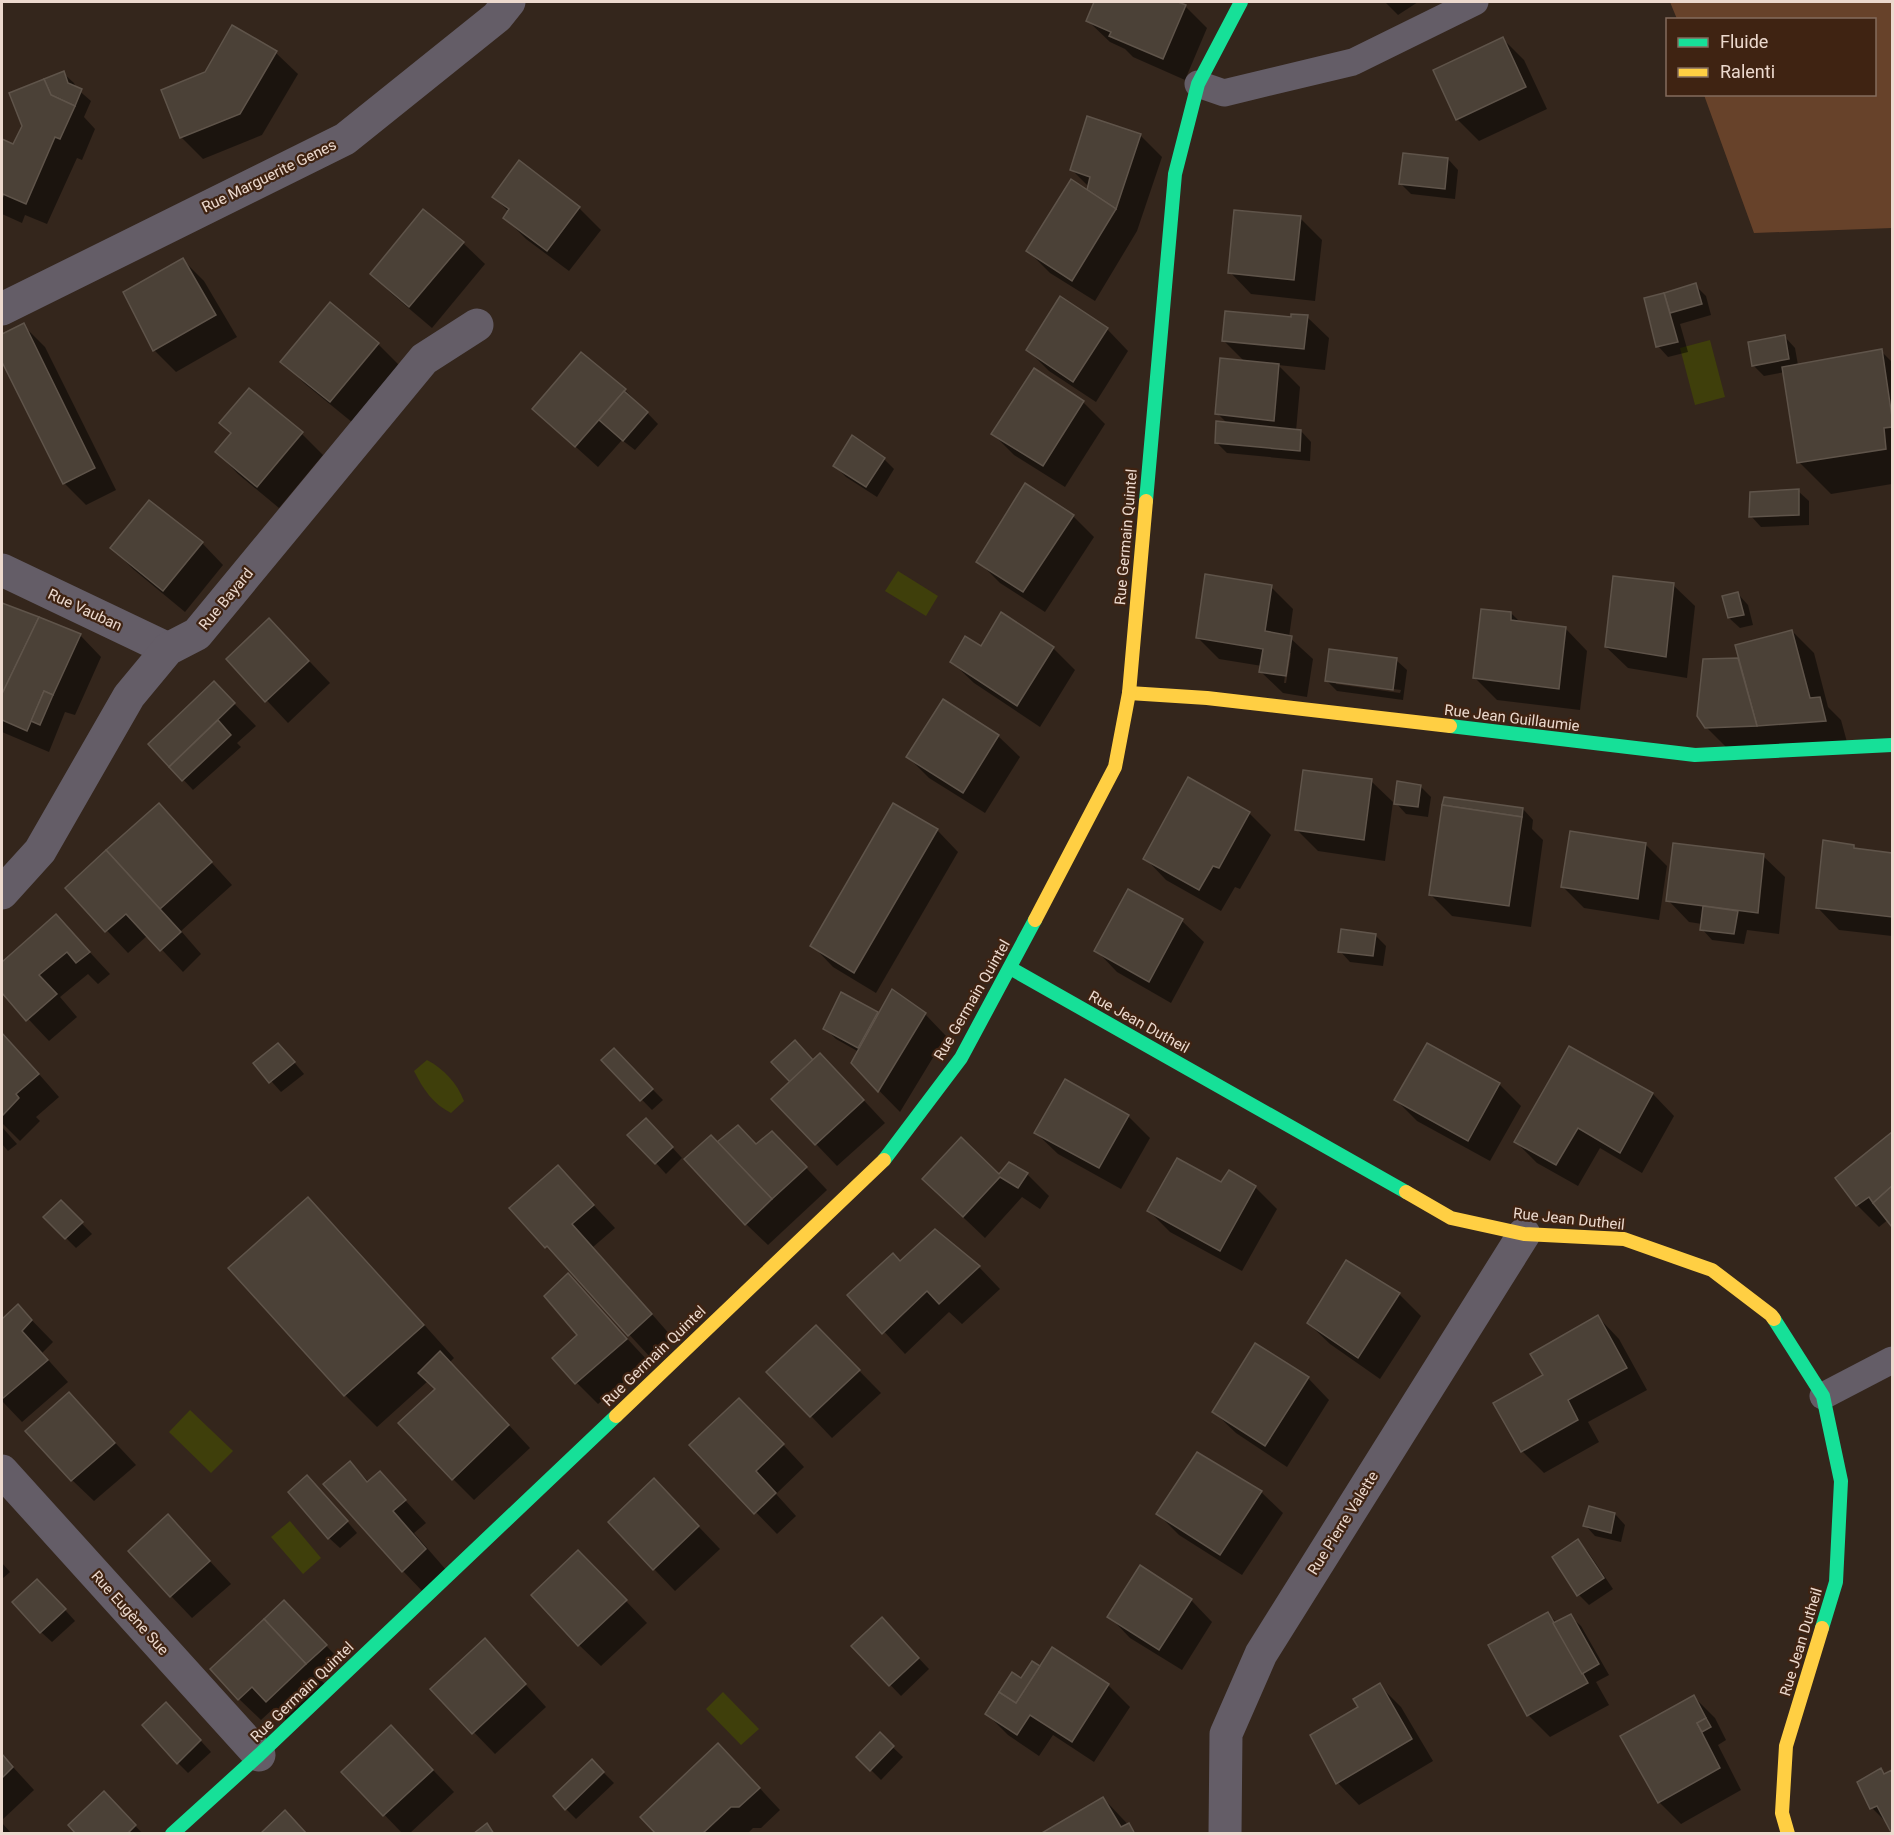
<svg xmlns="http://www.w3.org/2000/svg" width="1894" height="1835" font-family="Roboto,sans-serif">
  <rect width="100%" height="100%" fill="#34261c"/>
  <!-- green -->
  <polygon fill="#67422a" points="1670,2 1892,2 1892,228 1754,233 1704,95 1874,94 1874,20 1677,19"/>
  <!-- water -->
  <g fill="#3f3f0b">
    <polygon points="1710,340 1725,397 1695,405 1680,348"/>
    <polygon points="898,571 938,596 926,616 885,591"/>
    <path d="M427,1060C444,1069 457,1083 464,1101L451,1113C433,1104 423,1089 414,1071Z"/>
    <polygon points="190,1410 233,1451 211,1473 169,1432"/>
    <polygon points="290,1521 321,1558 303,1574 271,1537"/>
    <polygon points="723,1692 759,1729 741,1745 706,1709"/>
  </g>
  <!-- shadow -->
  <g fill="#0007" fill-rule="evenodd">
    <polygon points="1096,2 1174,2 1186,7 1207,28 1185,80 1133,57 1125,49 1110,42 1088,21"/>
    <polygon points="1385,2 1418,2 1398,15"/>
    <polygon points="233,27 276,53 298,74 262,135 203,159 181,137 206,73"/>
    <polygon points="1502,38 1524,60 1547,109 1479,141 1458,120 1435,71"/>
    <polygon points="63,73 74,83 76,88 91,101 84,117 95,129 82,160 77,158 47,224 25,215 22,223 2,214 2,141 14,146"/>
    <polygon points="1140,135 1162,157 1137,231 1095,301 1050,273 1028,251 1088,192 1089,187 1072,170"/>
    <polygon points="1448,159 1458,170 1455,199 1411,194 1400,183"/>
    <polygon points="519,162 579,208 601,230 569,271 526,239 505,218 509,212 494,197"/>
    <polygon points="424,211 463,243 485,264 432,328 393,295 372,274"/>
    <polygon points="1300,218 1322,240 1315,301 1251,294 1230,272"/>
    <polygon points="183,260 204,281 237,337 176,372 154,350"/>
    <polygon points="1695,285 1706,296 1711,315 1680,324 1688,352 1668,357 1658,346 1646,299"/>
    <polygon points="1307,317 1329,338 1325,370 1278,365 1300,387 1296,431 1301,431 1311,442 1310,461 1227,453 1216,442 1228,424 1217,413 1245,362 1224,341 1292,319"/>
    <polygon points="23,325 45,347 116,490 86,505 64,483 2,358 2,336"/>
    <polygon points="1107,329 1128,351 1096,402 1049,371 1028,350"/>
    <polygon points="1785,337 1795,348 1798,365 1881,351 1892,362 1892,484 1831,494 1799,462 1785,372 1764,376 1753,365"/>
    <polygon points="378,344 399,365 353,423 304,383 283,362"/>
    <polygon points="581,354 625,390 658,424 635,450 622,440 598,467 534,409"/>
    <polygon points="249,391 302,434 323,455 279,508 238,474 217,452 232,434"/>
    <polygon points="1083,402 1105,424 1065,487 1014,455 993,434"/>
    <polygon points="884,459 894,469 877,497 846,477 835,466"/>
    <polygon points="1798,491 1809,501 1809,525 1761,527 1751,516"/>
    <polygon points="1073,516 1094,537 1045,612 1000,583 978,561"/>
    <polygon points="202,543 223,565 185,612 133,569 112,548"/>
    <polygon points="1673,585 1695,606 1687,678 1628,668 1606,647"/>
    <path d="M1271,587L1293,609L1289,637L1313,659L1307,697L1283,693L1261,672L1262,666L1219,659L1197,637ZM1288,653H1291L1286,683H1284Z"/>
    <polygon points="1738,594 1748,605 1753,625 1740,628 1729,618"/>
    <polygon points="2,604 80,635 101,657 75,715 65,712 49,752 2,732"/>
    <polygon points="1511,613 1521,623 1566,629 1587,651 1580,710 1497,700 1475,678"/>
    <polygon points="1002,615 1053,648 1075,670 1040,727 974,683 952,662 982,648"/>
    <polygon points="1792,631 1814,653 1828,707 1841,720 1847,742 1728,749 1706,727 1704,661 1740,659"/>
    <polygon points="291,642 330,683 288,723 228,659"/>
    <path d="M1396,660L1407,670L1403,700L1337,691L1326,680ZM1336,681L1401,690L1400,693L1336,684Z"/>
    <polygon points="214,683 256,726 237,743 241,747 193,790 150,744"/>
    <polygon points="998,736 1020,757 985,813 929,778 908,757"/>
    <polygon points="1371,781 1393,802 1385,861 1318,851 1296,829"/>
    <polygon points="1420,786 1431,797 1428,817 1406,814 1396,803"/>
    <polygon points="159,805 232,885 181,931 201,954 183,972 148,935 128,953 67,888"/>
    <polygon points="1523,809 1533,820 1532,829 1543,840 1531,927 1452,916 1430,894"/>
    <polygon points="1249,813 1271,835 1240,889 1235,887 1221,911 1166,880 1145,858"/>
    <polygon points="937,830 958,852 876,993 833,967 812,945"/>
    <polygon points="1645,844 1667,866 1659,920 1584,908 1562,886"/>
    <polygon points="1853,846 1856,849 1892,854 1892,936 1839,930 1818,908"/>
    <polygon points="1763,856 1785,877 1779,934 1747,930 1744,944 1712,940 1702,929 1702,924 1689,922 1668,900"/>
    <polygon points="1129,891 1182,921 1204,942 1171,1003 1117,972 1096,950"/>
    <polygon points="56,916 110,974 98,984 88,974 60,997 77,1017 49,1041 2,991 2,964"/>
    <polygon points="1375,935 1386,946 1383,966 1350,962 1340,951"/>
    <polygon points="877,1013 879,1015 925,1014 946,1036 900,1112 852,1063 859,1052 836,1039 825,1028"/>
    <polygon points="2,1032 59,1097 36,1117 40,1121 20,1141 2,1123"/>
    <polygon points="1570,1048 1653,1094 1674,1116 1642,1173 1600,1148 1578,1186 1537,1163 1516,1142"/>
    <polygon points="614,1050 663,1100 652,1110 603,1060"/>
    <polygon points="288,1055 304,1074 281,1092 255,1063"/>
    <polygon points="813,1062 842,1077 885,1123 837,1166 816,1144"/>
    <polygon points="1066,1081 1128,1116 1150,1138 1121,1189 1058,1154 1036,1133"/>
    <polygon points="1499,1084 1521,1106 1490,1161 1417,1121 1396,1100"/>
    <polygon points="2,1127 17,1144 8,1151 2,1144"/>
    <polygon points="656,1130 682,1158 666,1174 656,1163"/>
    <polygon points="1892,1134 1892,1224 1889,1219 1879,1227 1857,1205 1837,1179"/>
    <polygon points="757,1145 794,1155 827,1190 768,1245 746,1224"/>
    <polygon points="558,1167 615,1228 593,1247 672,1337 650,1357 512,1208"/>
    <polygon points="1027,1174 1049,1196 1040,1209 1022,1197 985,1238 945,1200 1000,1176"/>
    <polygon points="1221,1184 1255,1187 1277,1209 1242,1271 1170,1232 1148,1210"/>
    <polygon points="308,1199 340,1231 454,1358 450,1362 530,1448 474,1500 453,1479 437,1389 428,1381 377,1427 345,1395"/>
    <polygon points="61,1202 92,1234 76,1248 45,1217"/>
    <polygon points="935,1231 979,1267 1000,1289 962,1324 949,1312 905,1354 850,1295 900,1263"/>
    <polygon points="568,1275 648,1361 598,1404 576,1382 579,1335"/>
    <polygon points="1399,1294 1421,1316 1380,1379 1330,1344 1308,1323"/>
    <polygon points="18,1306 53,1342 42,1353 68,1382 22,1422 2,1401 2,1321"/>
    <polygon points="1598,1317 1619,1339 1647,1390 1588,1422 1599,1442 1544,1473 1522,1451 1545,1376"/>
    <polygon points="816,1327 881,1393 832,1438 811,1416"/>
    <polygon points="1308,1378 1329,1400 1287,1467 1236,1433 1214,1412"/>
    <polygon points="90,1416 136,1465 94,1501 72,1480"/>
    <polygon points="761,1421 804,1467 776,1494 796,1516 777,1534 691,1445"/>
    <polygon points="350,1463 369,1482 380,1473 426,1523 414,1533 447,1571 424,1593 403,1571"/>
    <polygon points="318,1487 357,1533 340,1548 329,1538"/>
    <polygon points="1261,1492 1283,1513 1242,1575 1179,1535 1158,1514"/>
    <polygon points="675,1502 720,1549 675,1591 654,1569"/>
    <polygon points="1615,1514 1625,1525 1621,1542 1595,1536 1585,1525"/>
    <polygon points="168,1516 231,1584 192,1618 171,1596"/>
    <polygon points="1578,1541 1588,1552 1613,1589 1589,1605 1579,1595"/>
    <polygon points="2,1563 10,1572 2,1579"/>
    <polygon points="600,1574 647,1623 601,1666 579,1645"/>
    <polygon points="48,1591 75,1621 52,1642 41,1632"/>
    <polygon points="1191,1600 1212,1622 1182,1670 1130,1638 1109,1616"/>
    <polygon points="284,1602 336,1656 316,1675 327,1686 288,1722 274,1708 261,1720 239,1699"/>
    <polygon points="1548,1614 1557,1623 1570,1616 1581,1626 1609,1675 1596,1682 1609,1705 1550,1737 1528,1715"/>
    <polygon points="892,1630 929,1669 901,1696 853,1646"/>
    <polygon points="485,1640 546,1707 495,1754 432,1689"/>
    <polygon points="1040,1668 1108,1685 1130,1707 1094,1762 1053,1735 1039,1756 1008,1735 987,1714 1022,1680"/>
    <polygon points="1379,1685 1401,1707 1433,1761 1359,1805 1338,1783 1312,1736 1360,1708"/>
    <polygon points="1694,1697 1715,1718 1726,1740 1718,1745 1741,1790 1681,1824 1659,1802"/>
    <polygon points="177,1715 211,1752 188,1773 178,1763"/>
    <polygon points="880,1735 903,1757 881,1780 858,1757"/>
    <polygon points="413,1749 454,1792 409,1834 403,1834 343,1772"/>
    <polygon points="2,1755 34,1790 2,1820"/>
    <polygon points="592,1761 614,1783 576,1819 566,1809"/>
    <polygon points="740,1767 780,1810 761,1828 753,1828 747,1834 658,1834"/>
    <polygon points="1881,1770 1886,1775 1892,1771 1892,1832 1889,1825 1872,1808"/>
    <polygon points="104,1793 143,1834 78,1834"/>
    <polygon points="1103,1798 1137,1834 1042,1834 1041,1833"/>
    <polygon points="2,1823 12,1834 2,1834"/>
  </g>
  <!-- building -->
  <g fill="#4b4137" stroke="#5f544a" stroke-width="1.5">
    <polygon points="1094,2 1178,2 1186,5 1163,59 1109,36 1111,32 1086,21"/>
    <polygon points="232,25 277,51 240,114 180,138 161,90 205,72"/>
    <polygon points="1503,37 1526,87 1456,120 1433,70"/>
    <polygon points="64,71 68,83 82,89 75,106 51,95 44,79"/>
    <polygon points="44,79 51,95 75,106 60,139 55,137 26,204 3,194 2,199 2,139 13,144 22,126 9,93"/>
    <polygon points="1087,116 1141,134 1116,209 1087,190 1090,177 1070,170"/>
    <polygon points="1403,153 1448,158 1445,189 1399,184"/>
    <polygon points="519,160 580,207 547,251 503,218 509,209 492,197"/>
    <polygon points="1071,179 1116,209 1072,281 1026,251"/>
    <polygon points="423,209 464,242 409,307 370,274"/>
    <polygon points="1234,210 1301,216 1294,280 1228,273"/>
    <polygon points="183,258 216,315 153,351 123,292"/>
    <polygon points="1696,283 1702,304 1670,313 1664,293"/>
    <polygon points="1664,293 1678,342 1656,347 1644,298"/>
    <polygon points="1060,296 1108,328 1073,382 1026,350"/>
    <polygon points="330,302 379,343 330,402 280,362"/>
    <polygon points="1225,311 1291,317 1291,314 1308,315 1304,349 1222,341"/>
    <polygon points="24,323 95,468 63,484 2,362 2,334"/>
    <polygon points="1785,335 1789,359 1752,366 1748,342"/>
    <polygon points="1882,349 1892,417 1892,427 1884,428 1886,449 1797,463 1782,367"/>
    <polygon points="581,352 626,389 575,447 532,409"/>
    <polygon points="1220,358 1279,364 1274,421 1215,414"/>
    <polygon points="1034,368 1084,401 1043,466 991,434"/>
    <polygon points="249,388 303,432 257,487 215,452 231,433 219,423"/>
    <polygon points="624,391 648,412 623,441 599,420"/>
    <polygon points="1216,421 1301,430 1300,451 1215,443"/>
    <polygon points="852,435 885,458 866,487 833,466"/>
    <polygon points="1025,483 1074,515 1023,592 976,562"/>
    <polygon points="1799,489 1799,515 1749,517 1750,492"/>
    <polygon points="149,500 203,542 163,591 110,548"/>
    <polygon points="1205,574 1272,585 1265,631 1292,636 1286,676 1259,672 1263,649 1196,638"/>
    <polygon points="1613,576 1674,583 1666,657 1605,647"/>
    <polygon points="1738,592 1744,615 1728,618 1722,596"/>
    <polygon points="2,603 39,617 2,694"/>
    <polygon points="1481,609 1511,612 1511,620 1566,627 1559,689 1473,678"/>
    <polygon points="1001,612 1054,647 1017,706 950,662 965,636 981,646"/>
    <polygon points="39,617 81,634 53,695 44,691 27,731 2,720 2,694"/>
    <polygon points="269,618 309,661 265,702 226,659"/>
    <polygon points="1792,630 1810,698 1820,697 1826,721 1757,726 1735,645"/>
    <polygon points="1329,649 1397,658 1393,690 1325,681"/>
    <polygon points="1738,658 1757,726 1705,728 1697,716 1703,659"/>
    <polygon points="214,681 235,703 169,767 148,744"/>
    <polygon points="44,691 53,695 40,725 31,721"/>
    <polygon points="943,699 999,735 963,793 906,757"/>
    <polygon points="218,720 231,735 182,781 169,767"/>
    <polygon points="1303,770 1372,779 1364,840 1295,830"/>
    <polygon points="1188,777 1250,812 1219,868 1213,866 1199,890 1143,859"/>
    <polygon points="1397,781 1421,785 1418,807 1394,804"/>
    <polygon points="1444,797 1523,808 1522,817 1442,805"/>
    <polygon points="159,803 212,862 160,909 106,850"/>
    <polygon points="893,803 938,829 854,973 810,946"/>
    <polygon points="1442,805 1522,817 1509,906 1429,895"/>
    <polygon points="1570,831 1646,843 1638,899 1561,887"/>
    <polygon points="1823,840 1854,845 1854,848 1892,853 1892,917 1816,908"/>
    <polygon points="1673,843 1764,854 1758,913 1666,901"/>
    <polygon points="106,850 181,932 160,951 126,914 105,932 65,888"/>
    <polygon points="1128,889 1183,919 1149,982 1094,951"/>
    <polygon points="1703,906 1738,911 1734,934 1700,930"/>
    <polygon points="56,914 90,952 76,963 67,952 39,975 57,994 26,1021 2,993 2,962"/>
    <polygon points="1341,929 1376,934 1373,956 1338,952"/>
    <polygon points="892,989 926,1013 878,1092 851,1063"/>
    <polygon points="841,992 878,1012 858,1048 823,1029"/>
    <polygon points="2,1033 39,1074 16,1094 19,1098 2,1116"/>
    <polygon points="795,1040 813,1060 790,1082 771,1062"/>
    <polygon points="278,1043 295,1062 269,1083 253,1063"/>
    <polygon points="1427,1043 1500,1083 1468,1141 1394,1100"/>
    <polygon points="1569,1046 1653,1093 1620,1153 1578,1128 1556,1165 1514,1142"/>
    <polygon points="614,1048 653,1089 640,1101 601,1060"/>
    <polygon points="820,1053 864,1100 815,1145 771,1099"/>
    <polygon points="1065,1079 1129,1115 1099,1168 1034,1133"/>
    <polygon points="646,1118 673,1147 655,1164 627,1135"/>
    <polygon points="738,1125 756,1144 772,1131 807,1167 772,1199 717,1142"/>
    <polygon points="1892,1132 1892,1186 1873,1203 1869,1197 1856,1206 1835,1178"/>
    <polygon points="711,1135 772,1199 745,1225 684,1159"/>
    <polygon points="961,1137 999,1174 1009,1162 1028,1173 1018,1188 1000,1177 963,1217 922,1179"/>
    <polygon points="1177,1158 1221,1182 1229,1170 1256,1186 1220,1251 1147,1211"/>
    <polygon points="558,1165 594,1205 572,1224 652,1314 628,1336 547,1246 545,1248 509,1208"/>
    <polygon points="1892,1186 1892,1227 1873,1203"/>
    <polygon points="308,1197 424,1325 344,1396 228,1268"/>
    <polygon points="61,1200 83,1222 65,1239 43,1217"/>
    <polygon points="935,1229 980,1266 939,1304 927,1291 882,1334 847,1295 893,1253 900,1261"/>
    <polygon points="1346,1260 1400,1293 1358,1358 1307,1323"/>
    <polygon points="568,1273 627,1339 575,1384 552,1358 577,1335 544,1296"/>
    <polygon points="18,1304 32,1320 22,1331 48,1360 2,1399 2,1319"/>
    <polygon points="1598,1315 1627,1368 1568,1400 1578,1420 1521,1452 1493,1403 1543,1375 1530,1354"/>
    <polygon points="816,1325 860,1370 810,1417 766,1372"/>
    <polygon points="1255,1343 1309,1377 1265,1446 1212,1412"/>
    <polygon points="440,1351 509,1425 452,1480 398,1423 435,1389 418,1373"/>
    <polygon points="69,1392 115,1443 71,1481 25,1431"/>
    <polygon points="739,1398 784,1444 756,1471 776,1493 754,1514 689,1445"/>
    <polygon points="1197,1452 1262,1491 1220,1555 1156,1514"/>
    <polygon points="350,1461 367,1482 380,1471 406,1500 393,1511 426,1549 402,1572 323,1484"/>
    <polygon points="307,1475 348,1521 328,1539 288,1492"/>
    <polygon points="654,1478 699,1526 653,1570 608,1522"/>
    <polygon points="1589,1506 1615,1513 1611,1533 1583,1526"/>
    <polygon points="168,1514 210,1561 170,1597 128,1551"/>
    <polygon points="1578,1539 1604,1578 1577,1596 1552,1557"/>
    <polygon points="578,1550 627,1600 578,1646 531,1595"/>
    <polygon points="1140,1565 1192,1599 1159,1650 1107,1617"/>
    <polygon points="37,1579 66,1609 40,1633 12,1602"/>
    <polygon points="284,1600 327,1645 306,1664 264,1619"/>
    <polygon points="1548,1612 1588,1683 1527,1716 1488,1645"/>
    <polygon points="1571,1614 1599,1664 1582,1674 1553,1623"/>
    <polygon points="882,1617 919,1658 889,1686 851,1646"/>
    <polygon points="264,1619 306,1664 266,1702 252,1687 238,1700 210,1669"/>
    <polygon points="485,1638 526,1684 472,1734 430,1689"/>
    <polygon points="1052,1647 1109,1684 1072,1742 1030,1715 1017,1735 985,1714 999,1692 1016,1703"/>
    <polygon points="1032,1661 1040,1666 1016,1703 999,1692 1012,1672 1021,1678"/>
    <polygon points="1380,1683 1412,1739 1336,1784 1310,1735 1358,1707 1353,1699"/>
    <polygon points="1694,1695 1706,1718 1697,1723 1720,1768 1658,1803 1620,1736"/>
    <polygon points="166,1702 201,1740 177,1764 142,1725"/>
    <polygon points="1706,1718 1711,1727 1702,1732 1697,1723"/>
    <polygon points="391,1725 433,1770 383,1816 341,1772"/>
    <polygon points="880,1732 894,1746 870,1771 856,1757"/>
    <polygon points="718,1743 760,1788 739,1807 731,1807 702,1834 656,1834 640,1817"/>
    <polygon points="2,1754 13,1767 2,1778"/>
    <polygon points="592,1759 604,1772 565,1810 553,1796"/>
    <polygon points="1881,1768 1884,1774 1892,1770 1892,1834 1877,1806 1870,1809 1857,1782"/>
    <polygon points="104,1791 136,1825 127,1834 76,1834 68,1825"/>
    <polygon points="1103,1797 1121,1827 1129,1823 1135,1834 1040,1834"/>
    <polygon points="285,1810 307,1834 260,1834"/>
    <polygon points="487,1823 494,1834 473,1834"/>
  </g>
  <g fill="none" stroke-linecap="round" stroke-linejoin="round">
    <!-- lane -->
    <g stroke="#645d67" stroke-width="27">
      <polyline points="1198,84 1224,93 1353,62 1475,2"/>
      <polyline points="1823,1396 1892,1360"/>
    </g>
    <!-- street -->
    <g stroke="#645d67" stroke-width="33">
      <polyline points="2,309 345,139 497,17 509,2"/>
      <polyline points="2,570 168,649"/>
      <polyline points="2,893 40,851 129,696 168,649 197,634 424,359 477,325"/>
      <polyline points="2,1471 259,1755"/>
      <polyline points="1225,1834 1226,1734 1261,1654 1524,1234"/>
    </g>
    <!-- fast -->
    <g stroke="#16e098" stroke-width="14">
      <polyline points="1146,501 1175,174 1198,84 1241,2"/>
      <polyline points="1450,726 1695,755 1892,745"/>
      <polyline points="1010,968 1406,1192"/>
      <polyline points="884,1160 961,1058 1035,920"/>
      <polyline points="1774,1319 1823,1396 1841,1481 1836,1582 1822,1628"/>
      <polyline points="172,1834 259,1755 616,1416"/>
    </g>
    <!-- slow -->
    <g stroke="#ffcf43" stroke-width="14">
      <polyline points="1129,693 1207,698 1450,726"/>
      <polyline points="1035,920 1115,767 1129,693 1146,501"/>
      <polyline points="1406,1192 1451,1218 1524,1234 1624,1239 1712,1270 1771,1315 1774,1319"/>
      <polyline points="616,1416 884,1160"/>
      <polyline points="1788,1834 1782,1813 1786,1746 1822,1628"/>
    </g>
  </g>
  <g text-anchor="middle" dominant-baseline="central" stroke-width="4.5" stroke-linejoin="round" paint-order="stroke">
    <!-- street labels -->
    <g font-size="15" fill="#ecd9ce" stroke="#3f2312">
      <text transform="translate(269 176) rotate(-26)">Rue Marguerite Genes</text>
      <text transform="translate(1126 537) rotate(-85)">Rue Germain Quintel</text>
      <text transform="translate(226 599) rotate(-50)">Rue Bayard</text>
      <text transform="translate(85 610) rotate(25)">Rue Vauban</text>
      <text transform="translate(1512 718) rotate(7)">Rue Jean Guillaumie</text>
      <text transform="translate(972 1000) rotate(-60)">Rue Germain Quintel</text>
      <text transform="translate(1139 1022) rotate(29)">Rue Jean Dutheil</text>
      <text transform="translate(1569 1219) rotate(6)">Rue Jean Dutheil</text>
      <text transform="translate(654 1356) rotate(-44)">Rue Germain Quintel</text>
      <text transform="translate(1343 1523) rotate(-58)">Rue Pierre Valette</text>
      <text transform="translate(130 1613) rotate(48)">Rue Eugène Sue</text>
      <text transform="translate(1801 1642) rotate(-73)">Rue Jean Dutheil</text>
      <text transform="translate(302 1692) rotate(-44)">Rue Germain Quintel</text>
    </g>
  </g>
  <!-- border -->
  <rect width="1894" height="1835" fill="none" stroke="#ecd9ce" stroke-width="6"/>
  <!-- legend -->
  <rect x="1666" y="18" width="210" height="78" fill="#3f2312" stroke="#846c5d" stroke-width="1.5"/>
  <rect x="1678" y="38" width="30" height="9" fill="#16e098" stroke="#846c5d" stroke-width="1.5"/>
  <text x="1720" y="48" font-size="18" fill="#ecd9ce">Fluide</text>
  <rect x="1678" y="68" width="30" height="9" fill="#ffcf43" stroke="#846c5d" stroke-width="1.5"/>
  <text x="1720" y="78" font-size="18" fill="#ecd9ce">Ralenti</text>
</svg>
